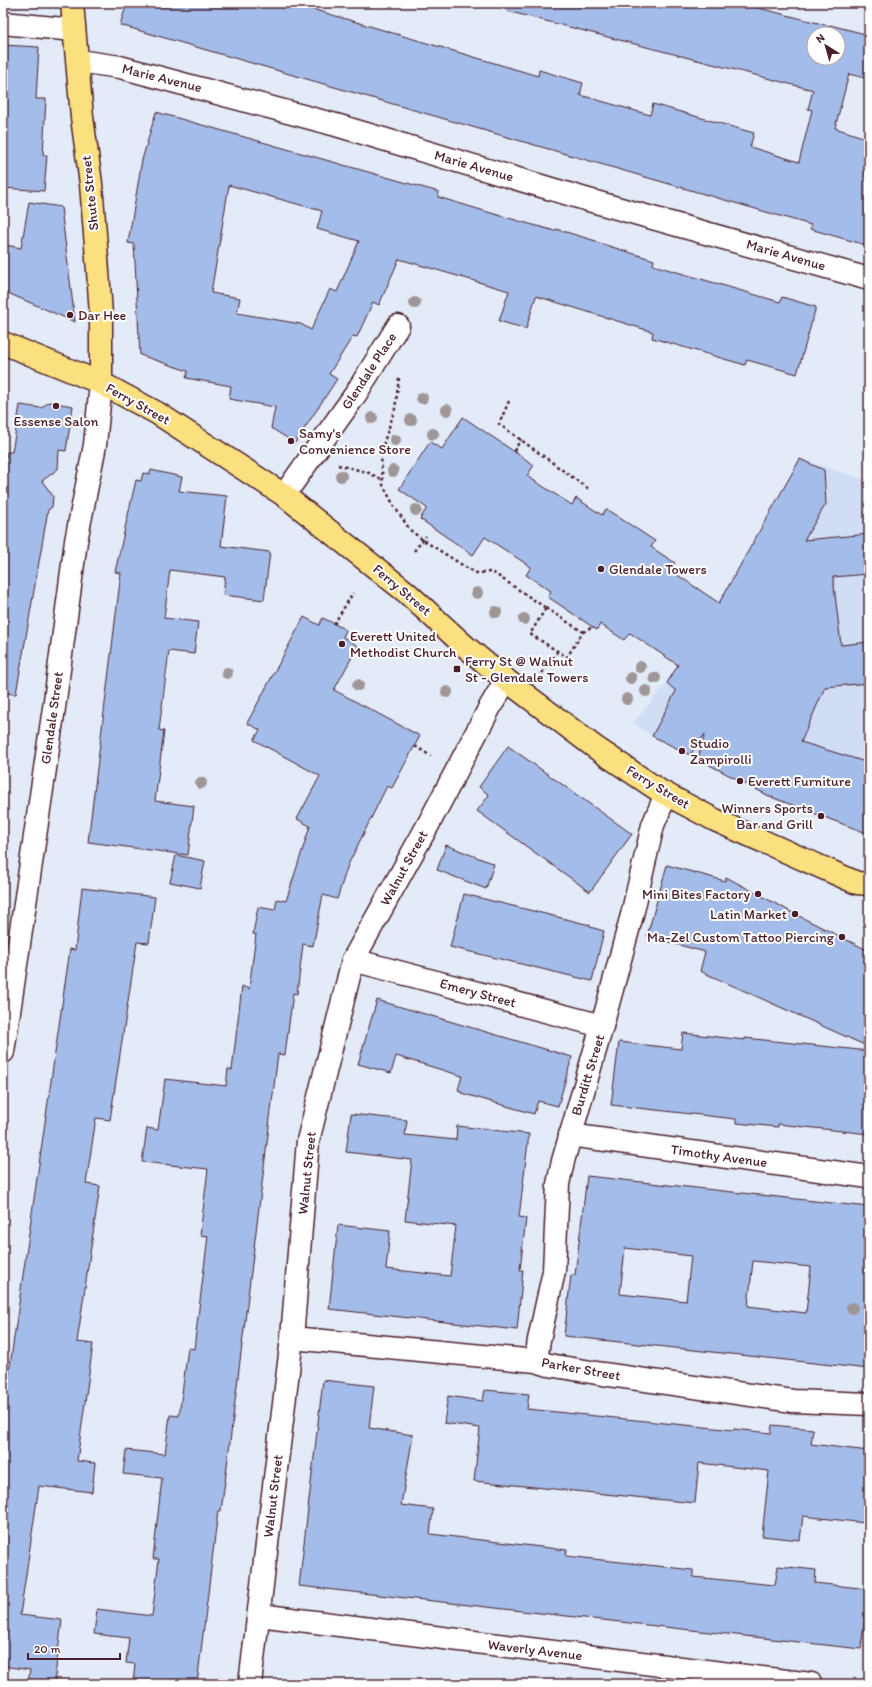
<svg xmlns="http://www.w3.org/2000/svg" width="872" height="1687" font-family="Itim,sans-serif">
  <rect width="100%" height="100%" fill="#e3ebf8"/>
  <filter id="ink" filterUnits="userSpaceOnUse"><feTurbulence type="fractalNoise" baseFrequency=".025" numOctaves="2"/><feDisplacementMap in="SourceGraphic" scale="8" xChannelSelector="R" yChannelSelector="G"/><feConvolveMatrix kernelMatrix="1 2 1 2 8 2 1 2 1" color-interpolation-filters="sRGB"/></filter>
  <g filter="url(#ink)">
    <!-- built -->
    <polygon fill="#d0ddf4" points="800,459 869,481 869,834 774,799 652,736 633,723 667,683 730,583"/>
    <!-- building -->
    <g fill="#a3bce9" stroke="#4a1f2b" fill-rule="evenodd">
      <path d="M127,3H292L538,76L539,70L583,83L580,95L650,115L653,104L754,133L750,147L799,162L812,110L808,109L813,90L507,11L508,3H739L830,26V25L869,35V79L849,74L835,128L869,139V246L810,229L811,225L120,25ZM814,34H838V58H814Z"/>
      <polygon points="3,45 39,47 36,99 46,99 43,155 47,155 44,191 3,188"/>
      <path d="M156,112L439,192L438,197L501,216L555,231L556,229L596,241V242L654,260L653,265L780,302L782,297L816,307L797,374L747,360L745,365L652,338L653,332L536,296L526,329L499,321L509,291L399,259L379,305L373,302L357,337L353,336L329,374L337,379L295,443L271,428L275,407L229,399L231,386L186,378L188,371L140,355L134,244L128,243L142,160ZM229,185L322,211L317,229L359,241L337,292L330,289L311,330L301,324L237,313L240,298L211,293Z"/>
      <polygon points="29,202 61,207 75,322 3,291 3,262 6,245 21,248"/>
      <polygon points="49,402 73,406 66,451 59,450 58,469 42,481 53,496 52,507 48,510 16,694 3,693 3,474 7,452 12,452 20,405 41,408"/>
      <polygon points="463,417 534,465 527,476 572,505 576,498 602,515 606,509 655,541 651,547 675,563 670,570 719,603 800,459 824,470 826,504 804,540 869,534 869,574 833,577 841,645 869,642 869,683 825,687 801,742 869,763 869,834 771,797 698,759 705,734 690,755 652,736 676,691 667,683 678,665 630,633 624,640 600,624 597,630 548,597 551,591 526,575 531,567 485,537 473,555 420,519 427,508 399,489 430,442 442,449"/>
      <polygon points="151,470 182,477 179,491 227,496 221,546 270,552 264,600 223,595 225,577 170,570 164,618 198,622 194,654 169,651 159,730 164,731 155,801 194,806 188,855 88,842 121,573 115,572 136,480 141,481 143,473 150,474"/>
      <polygon points="304,617 319,625 323,618 346,630 343,637 358,646 334,690 420,736 392,788 387,786 348,865 337,899 323,895 313,946 303,944 297,994 293,993 285,1055 278,1054 226,1474 221,1511 218,1511 197,1684 133,1684 135,1664 126,1663 129,1638 94,1634 97,1609 152,1616 159,1559 153,1559 162,1478 123,1474 126,1450 165,1454 170,1415 179,1416 188,1348 194,1349 208,1236 200,1235 208,1169 142,1162 147,1128 158,1130 165,1079 226,1086 228,1069 232,1070 242,986 249,989 256,934 253,934 258,907 275,910 277,899 286,901 310,826 297,819 320,776 254,740 260,730 247,723"/>
      <polygon points="508,746 632,834 590,892 477,811 489,795 479,787"/>
      <polygon points="446,845 494,864 486,889 437,870"/>
      <polygon points="176,855 205,861 200,888 170,882"/>
      <polygon points="667,865 725,881 726,877 795,914 869,951 869,1047 700,971 705,952 647,936"/>
      <polygon points="82,888 155,897 149,943 137,942 110,1120 96,1118 86,1184 100,1186 77,1342 93,1344 77,1461 95,1463 92,1492 39,1486 20,1615 62,1620 54,1684 28,1684 30,1670 3,1666 3,1414 70,949 75,950"/>
      <polygon points="464,894 590,925 590,927 604,931 592,981 450,947"/>
      <polygon points="377,1000 572,1057 558,1106 538,1101 534,1114 461,1093 461,1091 458,1090 462,1076 396,1056 391,1073 358,1064"/>
      <polygon points="683,1033 745,1040 745,1038 869,1051 869,1134 778,1124 778,1127 736,1123 736,1119 611,1105 619,1042 681,1049"/>
      <polygon points="351,1114 407,1120 405,1135 456,1140 457,1126 529,1134 519,1217 526,1218 520,1270 523,1270 517,1330 329,1309 338,1225 390,1231 386,1269 450,1276 456,1226 405,1220 412,1160 346,1152"/>
      <path d="M587,1176L869,1207V1369L564,1336L571,1275H575ZM625,1248L691,1256L686,1301L620,1294ZM753,1261L811,1267L806,1313L748,1306Z"/>
      <polygon points="323,1380 374,1386 369,1428 413,1435 401,1505 433,1509 430,1534 567,1550 566,1556 693,1570 693,1577 775,1585 778,1566 816,1570 815,1583 868,1589 861,1649 299,1586"/>
      <polygon points="485,1390 529,1394 527,1409 734,1430 734,1429 771,1433 772,1425 813,1429 811,1444 869,1451 869,1489 865,1523 803,1516 800,1540 762,1536 769,1471 699,1463 695,1503 474,1481 480,1428 444,1423 448,1396 483,1401"/>
    </g>
    <g fill="none" stroke-linecap="round" stroke-linejoin="round">
      <!-- minor casing -->
      <g stroke="#4a1f2b" stroke-width="25">
        <g id="minor">
          <polyline points="3,23 74,30"/>
          <polyline points="78,61 120,67 336,125 585,199 869,279"/>
          <polyline points="284,495 355,395 398,326"/>
          <polyline points="353,960 602,1026"/>
          <polyline points="3,1052 54,708 76,541 95,445 101,383"/>
          <polyline points="570,1135 869,1177"/>
          <polyline points="292,1338 536,1361 549,1365 603,1374 793,1401 869,1404"/>
          <polyline points="536,1361 539,1340 554,1271 558,1184 563,1161 602,1026 632,915 653,825 666,794"/>
          <polyline points="259,1615 811,1684"/>
          <polyline points="250,1684 292,1338 308,1141 353,960 428,825 490,707 506,680"/>
        </g>
      </g>
      <!-- major casing -->
      <g stroke="#4a1f2b" stroke-width="25">
        <g id="major">
          <polyline points="72,3 82,117 91,184 98,271 101,315 101,383"/>
          <polyline points="3,343 101,383 157,413 284,495 406,592 466,647 506,680 596,748 660,791 715,820 857,883 869,884"/>
        </g>
      </g>
      <!-- path -->
      <g stroke="#4a1f2b" stroke-width="2.5" stroke-dasharray="3 3" stroke-linecap="butt">
        <polyline points="399,378 395,409 384,442 381,456 383,485 394,506 410,530 423,540 475,573 492,572 546,608"/>
        <polyline points="509,401 499,424 590,490"/>
        <polyline points="514,451 521,439"/>
        <polyline points="338,465 367,472 383,480"/>
        <polyline points="414,551 426,536"/>
        <polygon points="546,608 583,632 567,657 530,634"/>
        <polyline points="334,624 353,593"/>
        <polyline points="583,632 593,627"/>
        <polyline points="542,673 557,652"/>
        <polyline points="415,746 431,756"/>
      </g>
      <!-- minor -->
      <use href="#minor" stroke="#fff" stroke-width="22"/>
      <!-- major -->
      <use href="#major" stroke="#fbe080" stroke-width="22"/>
    </g>
    <!-- trees -->
    <g fill="#9f9697">
      <circle cx="415" cy="303" r="6"/>
      <circle cx="422" cy="398" r="6"/>
      <circle cx="447" cy="410" r="6"/>
      <circle cx="372" cy="418" r="6"/>
      <circle cx="411" cy="420" r="6"/>
      <circle cx="433" cy="434" r="6"/>
      <circle cx="395" cy="440" r="6"/>
      <circle cx="393" cy="471" r="6"/>
      <circle cx="341" cy="476" r="6"/>
      <circle cx="416" cy="510" r="6"/>
      <circle cx="477" cy="593" r="6"/>
      <circle cx="496" cy="612" r="6"/>
      <circle cx="524" cy="619" r="6"/>
      <circle cx="640" cy="667" r="6"/>
      <circle cx="227" cy="673" r="6"/>
      <circle cx="631" cy="678" r="6"/>
      <circle cx="655" cy="678" r="6"/>
      <circle cx="358" cy="685" r="6"/>
      <circle cx="646" cy="691" r="6"/>
      <circle cx="447" cy="692" r="6"/>
      <circle cx="627" cy="699" r="6"/>
      <circle cx="201" cy="783" r="6"/>
      <circle cx="852" cy="1308" r="6"/>
    </g>
  </g>
  <!-- markers -->
  <g fill="#4a1f2b" stroke="#fff" stroke-width="1.5">
    <circle cx="70" cy="315" r="4"/>
    <circle cx="56" cy="406" r="4"/>
    <circle cx="291" cy="441" r="4"/>
    <circle cx="601" cy="569" r="4"/>
    <circle cx="342" cy="644" r="4"/>
    <rect x="453" y="665" width="8" height="8" rx="2"/>
    <circle cx="682" cy="751" r="4"/>
    <circle cx="740" cy="781" r="4"/>
    <circle cx="821" cy="816" r="4"/>
    <circle cx="758" cy="894" r="4"/>
    <circle cx="795" cy="914" r="4"/>
    <circle cx="842" cy="937" r="4"/>
  </g>
  <g text-anchor="middle" dominant-baseline="central" stroke-width="4" stroke-linejoin="round" paint-order="stroke">
    <!-- street labels -->
    <g font-size="14" fill="#4a1f2b" stroke="#fff">
      <text transform="translate(162 78) rotate(14)">Marie Avenue</text>
      <text transform="translate(474 166) rotate(16)">Marie Avenue</text>
      <text transform="translate(90 193) rotate(-96)">Shute Street</text>
      <text transform="translate(786 255) rotate(16)">Marie Avenue</text>
      <text transform="translate(369 371) rotate(-57)">Glendale Place</text>
      <text transform="translate(138 404) rotate(29)">Ferry Street</text>
      <text transform="translate(402 590) rotate(40)">Ferry Street</text>
      <text transform="translate(52 718) rotate(-82)">Glendale Street</text>
      <text transform="translate(658 787) rotate(31)">Ferry Street</text>
      <text transform="translate(404 868) rotate(-61)">Walnut Street</text>
      <text transform="translate(478 993) rotate(15)">Emery Street</text>
      <text transform="translate(588 1075) rotate(-73)">Burditt Street</text>
      <text transform="translate(719 1156) rotate(8)">Timothy Avenue</text>
      <text transform="translate(307 1173) rotate(-84)">Walnut Street</text>
      <text transform="translate(581 1369) rotate(10)">Parker Street</text>
      <text transform="translate(273 1496) rotate(-83)">Walnut Street</text>
      <text transform="translate(535 1650) rotate(7)">Waverly Avenue</text>
    </g>
    <!-- poi labels -->
    <g font-size="14" fill="#4a1f2b" stroke="#fff" text-anchor="start">
      <text x="78" y="315">Dar Hee</text>
      <text x="56" y="421" text-anchor="middle">Essense Salon</text>
      <text x="299" y="433">Samy's<tspan x="299" dy="16">Convenience Store</tspan></text>
      <text x="609" y="569">Glendale Towers</text>
      <text x="350" y="636">Everett United<tspan x="350" dy="16">Methodist Church</tspan></text>
      <text x="465" y="661">Ferry St @ Walnut<tspan x="465" dy="16">St - Glendale Towers</tspan></text>
      <text x="690" y="743">Studio<tspan x="690" dy="16">Zampirolli</tspan></text>
      <text x="748" y="781">Everett Furniture</text>
      <text x="813" y="808" text-anchor="end">Winners Sports<tspan x="813" dy="16">Bar and Grill</tspan></text>
      <text x="750" y="894" text-anchor="end">Mini Bites Factory</text>
      <text x="787" y="914" text-anchor="end">Latin Market</text>
      <text x="834" y="937" text-anchor="end">Ma-Zel Custom Tattoo Piercing</text>
    </g>
  </g>
  <!-- margin -->
  <rect width="872" height="1687" fill="none" stroke="#fff" stroke-width="16"/>
  <rect x="8" y="8" width="856" height="1671" fill="none" stroke="#4a1f2b" stroke-width="1.5" filter="url(#ink)"/>
  <!-- north arrow -->
  <g transform="translate(826 46) rotate(323)"><circle r="19" fill="#ffffff" stroke="#b7a5aa"/>
  <path d="M0-3L7 15L0 10L-7 15Z" fill="#4a1f2b"/>
  <text y="-6" font-size="11" font-weight="bold" text-anchor="middle" fill="#4a1f2b">N</text>
  </g>
  <!-- scale -->
  <path d="M28 1653v6h92v-6" fill="none" stroke="#4a1f2b" stroke-width="2"/>
  <text x="34" y="1653" font-size="12" fill="#4a1f2b" stroke="#ffffff" stroke-width="3" paint-order="stroke">20 m</text>
</svg>
